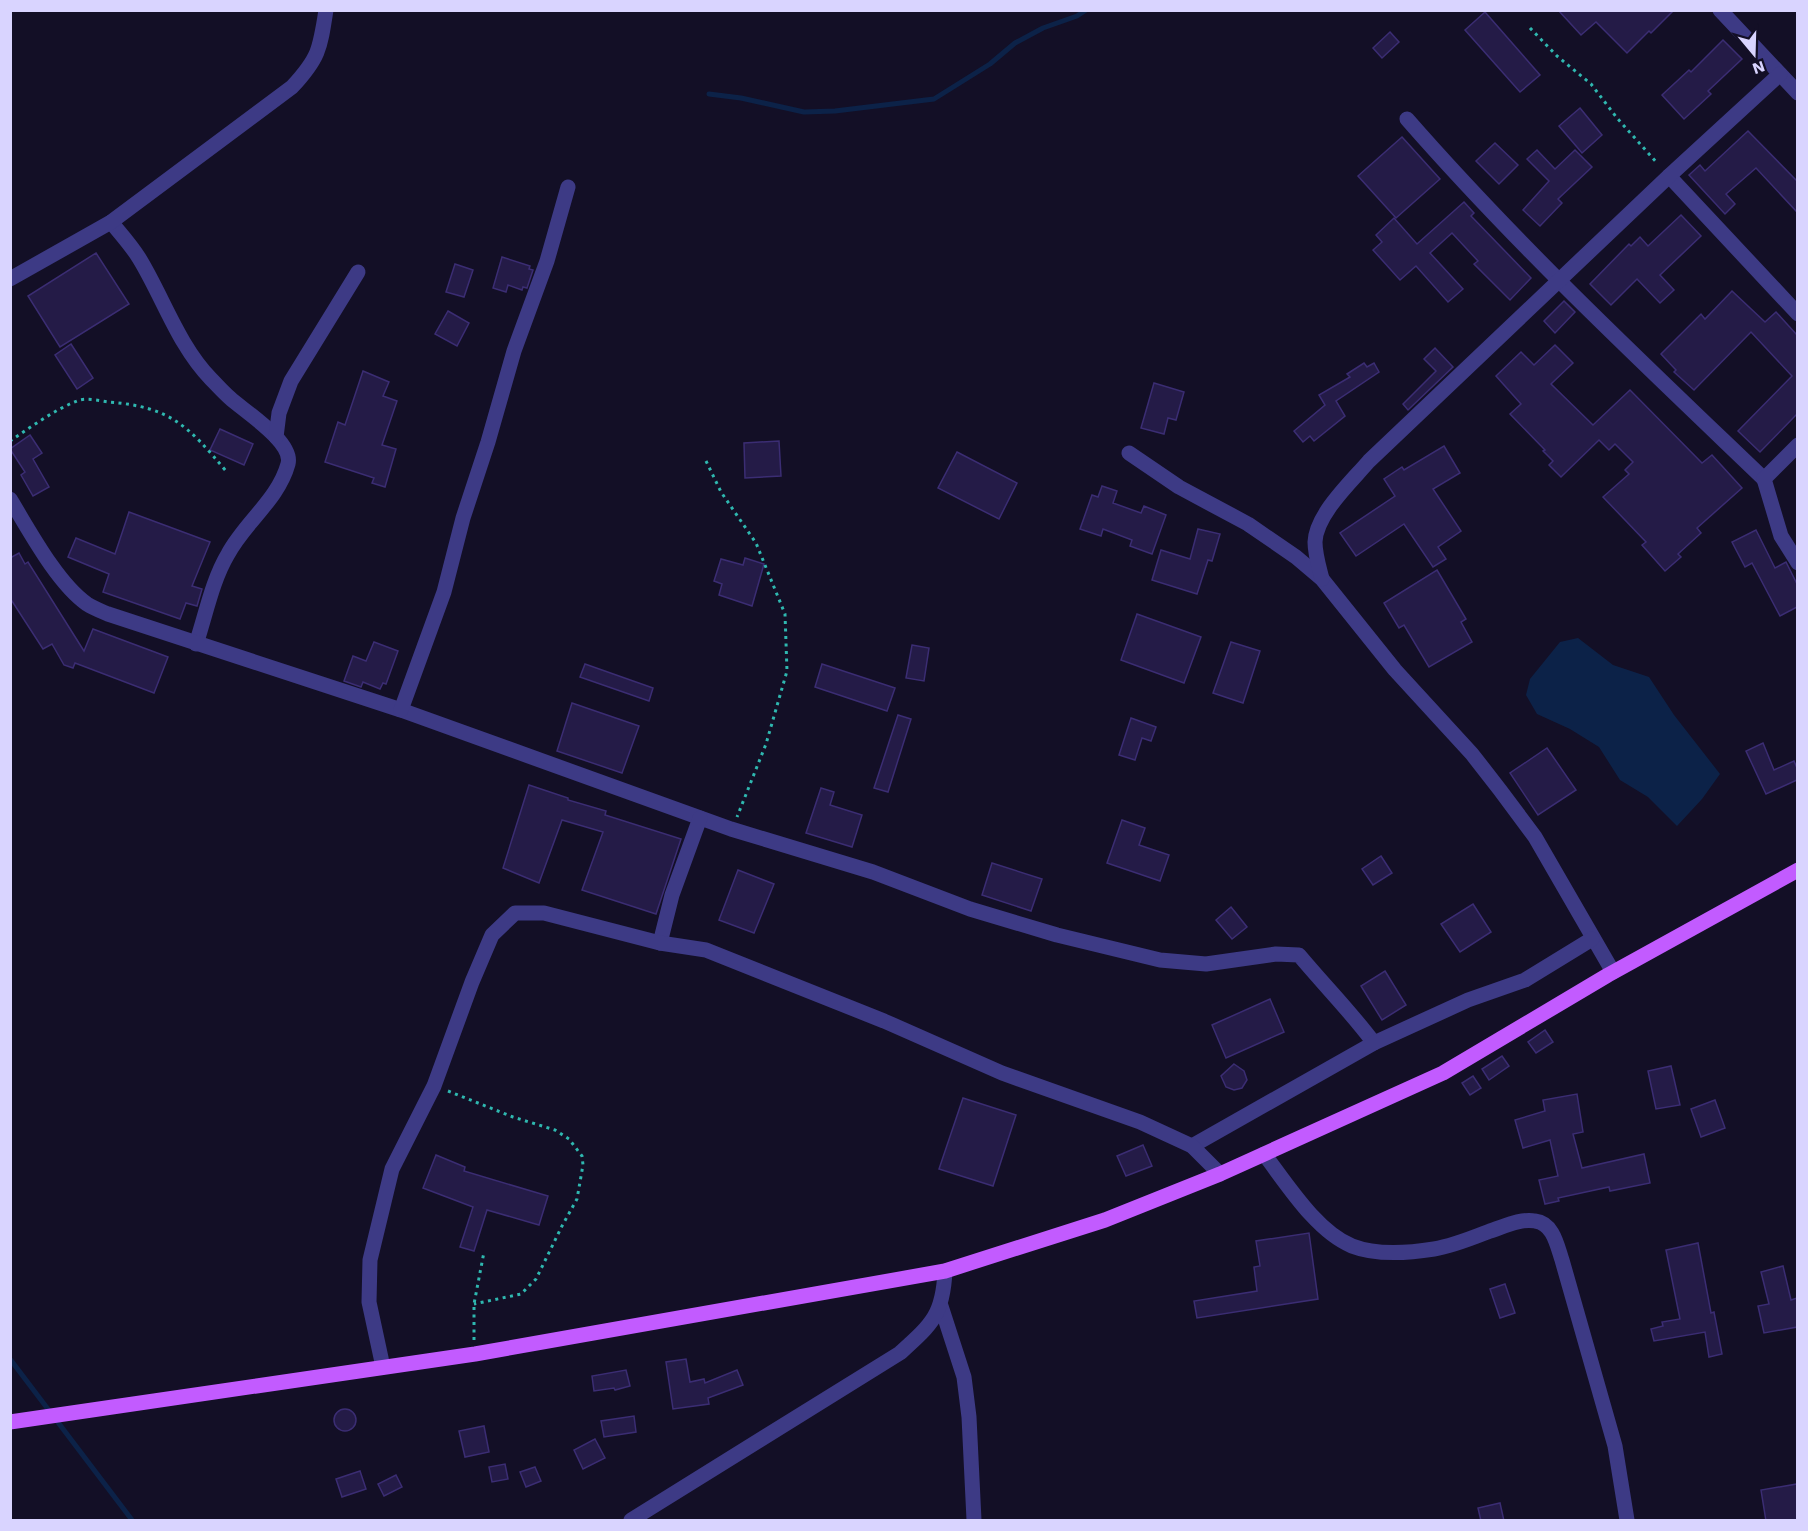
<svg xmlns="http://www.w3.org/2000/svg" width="1808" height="1531" font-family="'Work Sans',sans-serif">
  <rect width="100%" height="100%" fill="#130f26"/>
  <!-- water -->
  <polygon fill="#0c2248" points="1578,638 1613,665 1649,677 1674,715 1720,774 1702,799 1677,826 1648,797 1620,780 1599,747 1570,729 1537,714 1526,695 1530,679 1560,642"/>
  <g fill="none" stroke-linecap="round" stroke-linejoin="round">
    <!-- stream -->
    <g stroke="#0c2248" stroke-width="5">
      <polyline points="709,94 741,98 804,112 835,111 934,99 990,64 1015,43 1043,28 1077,16 1086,10"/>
      <polyline points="10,1359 132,1520"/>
    </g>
  </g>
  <!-- building -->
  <g fill="#241b47" stroke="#3b2d73" stroke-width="1.5">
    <polygon points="1558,10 1674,10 1651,33 1649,31 1627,53 1596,22 1581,35"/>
    <polygon points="1485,12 1540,75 1520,92 1465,30"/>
    <polygon points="1390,32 1399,42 1382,58 1373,48"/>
    <polygon points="1723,40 1742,59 1708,91 1711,94 1684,119 1662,95 1689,70 1691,72"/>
    <polygon points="1580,108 1602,135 1582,153 1559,126"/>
    <polygon points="1748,131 1797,181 1797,212 1756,168 1726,194 1735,204 1725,214 1689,175 1700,165 1705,171"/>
    <polygon points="1402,137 1440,179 1396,218 1358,176"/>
    <polygon points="1495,143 1518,165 1499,184 1476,161"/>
    <polygon points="1537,150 1555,169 1575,150 1592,167 1558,199 1562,203 1540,226 1523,210 1549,181 1527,159"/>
    <polygon points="1464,202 1474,213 1471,216 1531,278 1510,300 1474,264 1478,261 1452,233 1430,253 1463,289 1448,302 1416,266 1400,280 1373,250 1382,242 1376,235 1394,218 1417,244"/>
    <polygon points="1681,215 1701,236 1660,275 1674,290 1660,303 1637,279 1611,305 1590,284 1629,244 1631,246 1640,237 1648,246"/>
    <polygon points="96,253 129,304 60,347 28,296"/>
    <polygon points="502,257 530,266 529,269 533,270 527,288 523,287 522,290 508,285 506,292 493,288"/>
    <polygon points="455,264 473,270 464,297 446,292"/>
    <polygon points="1732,291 1765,322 1776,312 1797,335 1797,414 1760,452 1738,431 1792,376 1751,332 1694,390 1674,372 1676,370 1661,354 1701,314 1705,319"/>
    <polygon points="1564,301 1575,312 1555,333 1544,321"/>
    <polygon points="448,311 469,323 457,346 435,334"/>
    <polygon points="71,344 93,378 77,389 55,355"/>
    <polygon points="1555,345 1573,363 1551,384 1593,425 1630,390 1702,463 1712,455 1742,488 1697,528 1701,533 1678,554 1681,557 1665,571 1642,545 1646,542 1603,497 1629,474 1625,470 1633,462 1615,444 1609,450 1599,440 1561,477 1549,465 1553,461 1543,451 1545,450 1510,414 1521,404 1496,376 1521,352 1534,365"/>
    <polygon points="1435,348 1453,367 1408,410 1403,404 1436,371 1424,359"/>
    <polygon points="1364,363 1367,367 1374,363 1379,372 1336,401 1345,416 1314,441 1310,436 1303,442 1294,431 1325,405 1319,395 1350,377 1347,374"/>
    <polygon points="363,371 389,382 383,396 397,401 382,445 396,449 385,487 372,483 374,478 325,462 338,422 345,425"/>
    <polygon points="1154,383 1184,392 1176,420 1168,418 1164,434 1141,428"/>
    <polygon points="220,429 253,444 244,465 210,450"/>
    <polygon points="30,435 42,453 33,459 49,487 33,496 21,475 25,472 10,449"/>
    <polygon points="779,441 781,476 745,478 744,443"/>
    <polygon points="1444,446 1460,473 1433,489 1461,531 1438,547 1446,559 1433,567 1404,524 1356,556 1340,533 1395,496 1384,479 1402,467 1404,470"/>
    <polygon points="957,452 1017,483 999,519 938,488"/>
    <polygon points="1102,486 1117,491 1113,503 1141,513 1144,506 1166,515 1152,554 1130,546 1132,540 1103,529 1101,536 1080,529 1092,495 1098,497"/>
    <polygon points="129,512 210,542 192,586 202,589 197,606 186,603 180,619 103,592 109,574 68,557 76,538 115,554"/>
    <polygon points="1198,529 1220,534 1212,561 1208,560 1197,594 1152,580 1161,550 1190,559"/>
    <polygon points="1756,530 1775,568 1786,562 1797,584 1797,607 1780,616 1752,563 1745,567 1732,542"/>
    <polygon points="19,553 25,564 28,562 84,651 93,629 168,657 154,693 75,663 73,668 64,665 52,644 43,649 10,598 10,558"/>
    <polygon points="745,558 764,564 752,606 719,595 722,584 714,581 721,559 743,565"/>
    <polygon points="1437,570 1466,619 1461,622 1472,642 1429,667 1404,625 1399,628 1384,603"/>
    <polygon points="1137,614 1201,637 1184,683 1121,660"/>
    <polygon points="374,642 398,651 386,684 383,683 380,689 363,682 361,687 344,681 353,656 366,661"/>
    <polygon points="1231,642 1260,651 1243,703 1213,693"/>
    <polygon points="912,645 929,648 924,681 906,678"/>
    <polygon points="585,664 653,688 649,701 580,677"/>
    <polygon points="822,664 895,688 887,711 815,687"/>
    <polygon points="572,703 639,726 622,773 557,751"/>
    <polygon points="898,715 911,719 888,792 874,788"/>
    <polygon points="1131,718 1156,727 1151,741 1142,738 1135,760 1119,755"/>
    <polygon points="1763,743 1774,770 1794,761 1797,768 1797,780 1766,794 1746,751"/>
    <polygon points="1547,748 1576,790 1538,815 1510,773"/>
    <polygon points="529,785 568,798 568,800 606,811 605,815 681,839 656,914 582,890 603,832 562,820 539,883 503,868"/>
    <polygon points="821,788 834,792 830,805 862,815 852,847 806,833"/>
    <polygon points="1122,820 1145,828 1139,845 1169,855 1160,881 1107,863"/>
    <polygon points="1381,856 1392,873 1373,885 1362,869"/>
    <polygon points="992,863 1042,879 1031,911 982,895"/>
    <polygon points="738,870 774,884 754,933 719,920"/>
    <polygon points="1473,904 1491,932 1460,952 1441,924"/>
    <polygon points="1231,907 1247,927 1232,939 1216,920"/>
    <polygon points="1385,971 1406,1005 1382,1020 1361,986"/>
    <polygon points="1270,999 1284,1032 1226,1058 1212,1025"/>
    <polygon points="1545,1030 1553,1042 1536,1053 1528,1042"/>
    <polygon points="1502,1056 1509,1066 1489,1080 1482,1069"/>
    <polygon points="1234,1064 1244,1071 1247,1080 1242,1088 1234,1090 1226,1087 1221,1076"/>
    <polygon points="1671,1066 1680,1105 1656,1109 1648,1071"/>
    <polygon points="1473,1076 1481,1088 1470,1095 1462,1083"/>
    <polygon points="1577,1094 1583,1132 1573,1134 1582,1168 1644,1154 1650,1183 1610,1191 1609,1187 1558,1198 1559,1201 1545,1204 1539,1180 1558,1176 1550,1140 1523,1148 1515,1120 1545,1111 1543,1100"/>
    <polygon points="963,1098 1016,1115 993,1186 939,1169"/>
    <polygon points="1715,1100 1725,1128 1701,1137 1691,1109"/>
    <polygon points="1143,1145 1152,1166 1126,1176 1117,1156"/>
    <polygon points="436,1155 465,1167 464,1171 548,1196 539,1225 487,1210 474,1251 460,1247 473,1207 423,1188"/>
    <polygon points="1309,1233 1318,1299 1197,1318 1194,1301 1257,1291 1254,1267 1260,1266 1256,1241"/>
    <polygon points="1698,1243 1711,1313 1714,1312 1722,1354 1709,1357 1705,1332 1654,1341 1651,1329 1663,1326 1662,1322 1680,1319 1666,1250"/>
    <polygon points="1783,1266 1791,1300 1797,1298 1797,1327 1764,1333 1758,1306 1769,1304 1761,1272"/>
    <polygon points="1505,1284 1515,1313 1500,1318 1490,1289"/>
    <polygon points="686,1359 690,1382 704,1379 705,1383 737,1370 743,1385 708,1398 709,1404 673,1409 666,1362"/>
    <polygon points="626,1370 630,1386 615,1390 614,1388 594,1391 592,1376"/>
    <circle cx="345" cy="1420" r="11"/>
    <polygon points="634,1416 636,1432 604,1437 601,1421"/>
    <polygon points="484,1426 489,1452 465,1457 459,1431"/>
    <polygon points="595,1439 605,1458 583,1469 574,1450"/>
    <polygon points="505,1464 508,1479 492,1482 489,1467"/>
    <polygon points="535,1467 541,1481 526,1487 520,1472"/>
    <polygon points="360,1471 366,1489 342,1497 336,1479"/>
    <polygon points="396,1475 402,1487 384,1496 378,1484"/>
    <polygon points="1797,1484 1797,1521 1766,1521 1761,1490"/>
    <polygon points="1500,1503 1504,1521 1481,1521 1478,1508"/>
  </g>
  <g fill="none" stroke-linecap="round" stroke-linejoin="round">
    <!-- path -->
    <g stroke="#2fb8b0" stroke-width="3" stroke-dasharray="3 4.5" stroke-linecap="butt">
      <polyline points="1530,28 1557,56 1591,84 1617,118 1658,164"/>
      <path d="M10,441C31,427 54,410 77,401C86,397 100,401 109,402C171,407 188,426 226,471"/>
      <polyline points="706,461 721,492 756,543 785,614 787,671 766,744 737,817"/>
      <polyline points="448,1091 513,1117 555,1130 569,1139 582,1156 583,1165 577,1199 562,1226 536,1279 521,1294 474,1304"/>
      <polyline points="474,1340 474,1304 484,1252"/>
    </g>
    <!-- minor -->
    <g stroke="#3d3a85" stroke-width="15">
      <polyline points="1720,10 1798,93"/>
      <path d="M1407,119C1518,246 1642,362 1764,479"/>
      <polyline points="1669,176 1798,314"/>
      <path d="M111,222C120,233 131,245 139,258C163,297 178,345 211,379C217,385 223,392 230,398C244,411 294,442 288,464C278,500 245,522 228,554C212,581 206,614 196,644"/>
      <path d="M10,279L111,222L292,87C319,58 320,49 326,10"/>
      <polyline points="276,437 279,413 291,381 358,272"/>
      <polyline points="1798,445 1764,479 1781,536 1798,563"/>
      <polyline points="1129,453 1179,487 1248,524 1296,557 1322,579 1395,670 1472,754 1500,790 1535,837 1613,972"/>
      <path d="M10,499C29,530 57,583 87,604C93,608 101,611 108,614L401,710L731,829L873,872L970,909L1057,935L1160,960L1206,964L1276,954L1299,955C1324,985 1351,1012 1374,1043"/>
      <path d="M1322,579C1319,567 1315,554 1315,542C1316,514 1352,481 1369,461L1669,176L1780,74"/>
      <polyline points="401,710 444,592 463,518 488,442 514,351 547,261 568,187"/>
      <polyline points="660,943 672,895 700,818"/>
      <polyline points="1192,1146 1374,1043 1468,1000 1525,980 1592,939"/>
      <path d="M1264,1154C1287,1184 1316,1231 1352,1246C1375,1255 1409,1253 1434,1249C1453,1246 1472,1238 1490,1231C1503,1227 1521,1218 1535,1221C1553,1223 1557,1245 1562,1260L1615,1446L1627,1520"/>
      <polyline points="941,1306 964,1377 969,1417 974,1520"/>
      <polyline points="383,1367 369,1302 370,1260 392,1169 434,1086 472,982 492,935 515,913 544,913 660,943 706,950 884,1021 1002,1073 1140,1122 1192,1146 1220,1174"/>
      <path d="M631,1520L900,1353C932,1324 943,1315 945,1271"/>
    </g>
    <!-- major -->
    <polyline stroke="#c25bff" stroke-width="15" points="10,1422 475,1354 945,1271 1105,1220 1220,1174 1443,1073 1608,975 1798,870"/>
  </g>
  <!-- border -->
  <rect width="1808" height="1531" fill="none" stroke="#d9d4ff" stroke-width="24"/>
  <!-- north arrow -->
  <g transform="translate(1754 54) rotate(161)" stroke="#130f26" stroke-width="4.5" paint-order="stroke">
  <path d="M0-4.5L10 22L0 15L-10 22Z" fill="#d9d4ff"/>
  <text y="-9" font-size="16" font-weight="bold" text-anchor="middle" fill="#d9d4ff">N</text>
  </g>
</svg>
